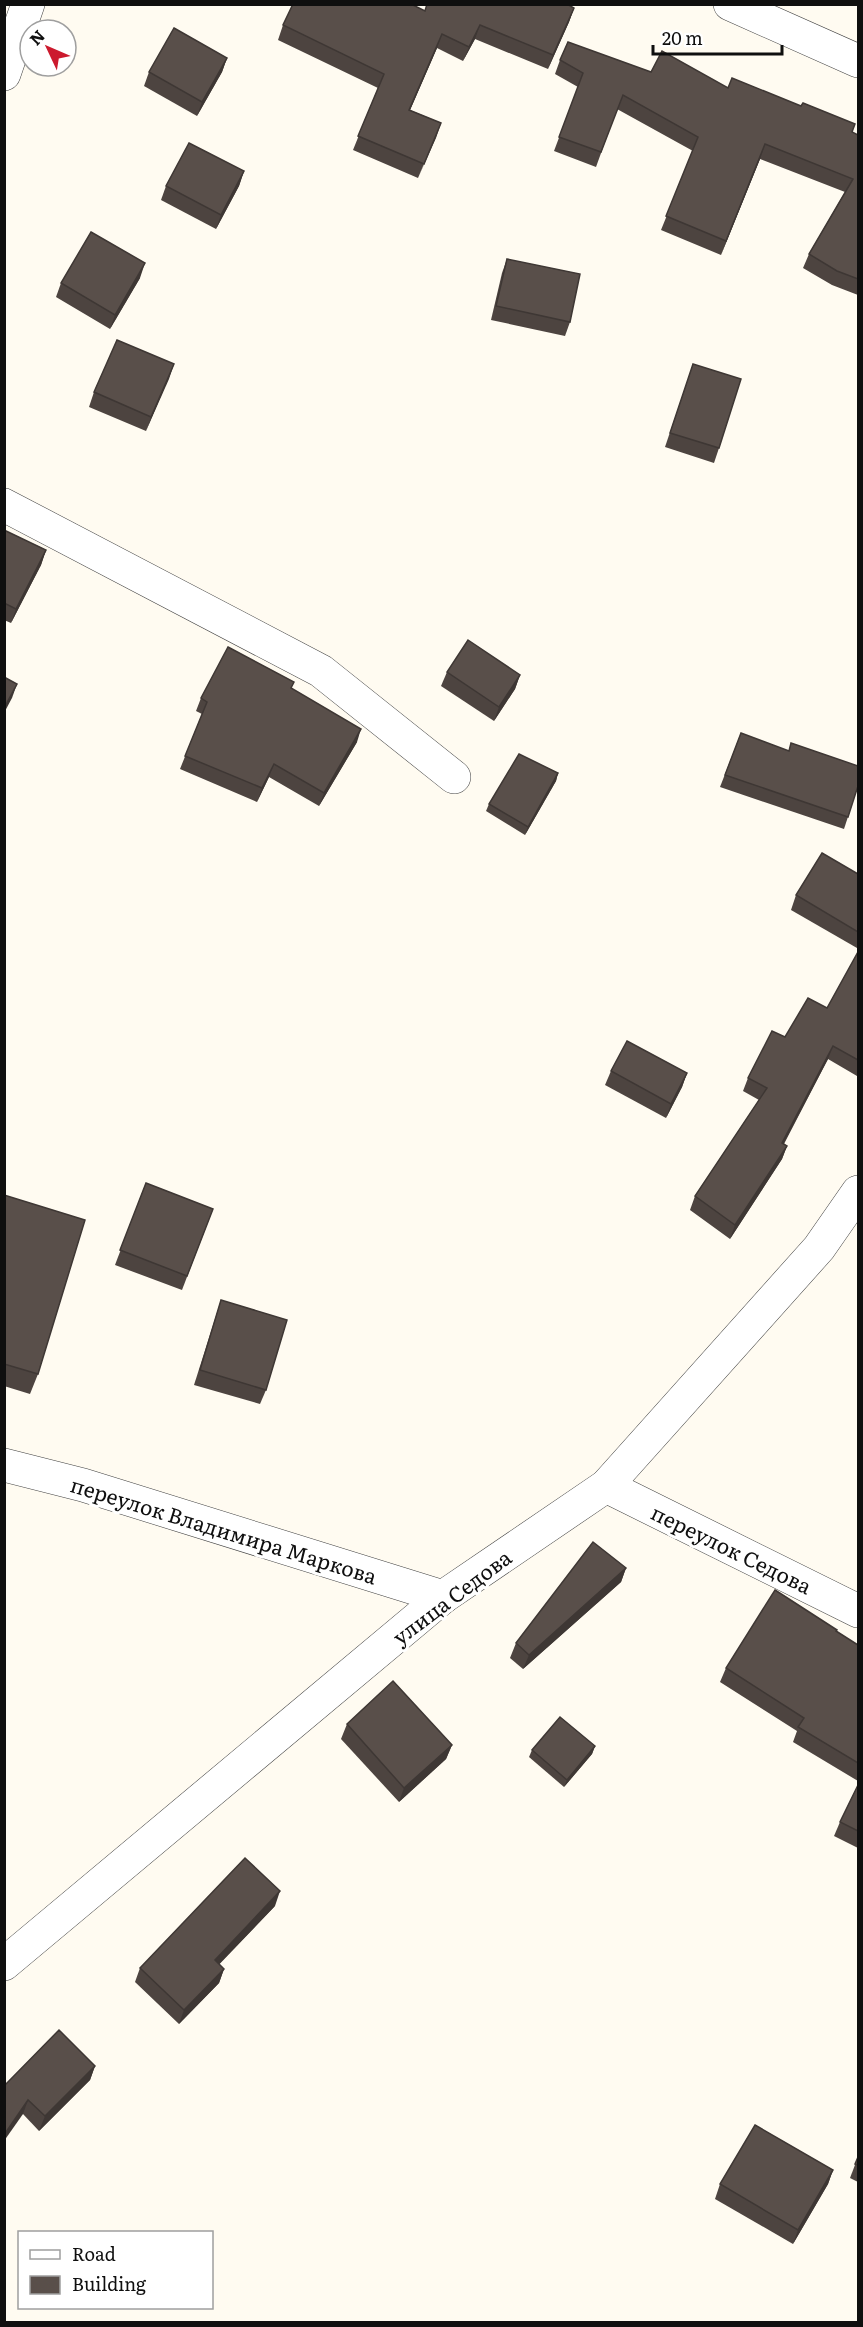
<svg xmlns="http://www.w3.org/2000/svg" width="863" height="2327" font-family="Literata,serif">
  <rect width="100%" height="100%" fill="#fffbf1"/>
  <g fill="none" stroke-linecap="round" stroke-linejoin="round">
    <!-- minor casing -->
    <g stroke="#424242" stroke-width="34">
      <g id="minor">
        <polyline points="730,4 858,61"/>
        <polyline points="4,74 28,4"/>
        <polyline points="4,505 321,671 454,777"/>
        <polyline points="4,1465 83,1485 443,1597"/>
        <polyline points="606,1486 858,1611"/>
        <polyline points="4,1964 443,1597 606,1486 819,1248 858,1192"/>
      </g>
    </g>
    <!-- minor -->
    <use href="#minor" stroke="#fff" stroke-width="33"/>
  </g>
  <!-- wall -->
  <g fill="#4d4440">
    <polygon points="574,8 569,22 548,69 475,39 463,61 437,48 410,110 441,123 418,178 353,150 378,88 278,40 283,25 425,11"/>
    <polygon points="227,58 222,72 197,116 144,86 149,72"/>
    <polygon points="560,60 651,72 728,88 858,135 858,295 832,285 803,268 809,254 845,192 760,159 721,255 661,230 693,151 617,109 596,167 554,151 578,87 555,74"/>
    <polygon points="244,171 239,186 216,229 161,200 166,186"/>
    <polygon points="507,259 570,322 565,336 491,320 502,273"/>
    <polygon points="140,278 110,329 56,297 61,283"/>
    <polygon points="174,364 146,431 89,407 94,392"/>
    <polygon points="693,364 719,448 714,463 665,447"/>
    <polygon points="4,530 46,550 41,565 11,623 4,620"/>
    <polygon points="447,672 520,675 515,689 494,721 441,686"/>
    <polygon points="294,682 291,688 357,742 319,806 269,777 257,802 180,769 202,714 196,711 201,698"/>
    <polygon points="741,733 858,786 844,829 720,787"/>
    <polygon points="558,773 556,781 525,835 486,811 489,804"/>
    <polygon points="858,874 858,945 857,948 791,910 796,895"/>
    <polygon points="858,952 858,1074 857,1076 828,1059 784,1144 787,1146 782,1159 730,1239 690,1210 695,1196 759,1100 743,1091 748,1078 785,1037 827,1008"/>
    <polygon points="611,1071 687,1073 682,1087 666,1118 605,1085"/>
    <polygon points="146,1183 213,1209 182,1290 115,1265"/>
    <polygon points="4,1195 38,1374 30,1394 4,1386"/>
    <polygon points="221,1300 266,1390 260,1404 194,1385"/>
    <polygon points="626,1568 621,1582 523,1669 510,1658 516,1643"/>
    <polygon points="836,1631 858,1645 858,1781 793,1742 797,1731 720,1682 726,1668"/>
    <polygon points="347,1724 452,1745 446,1759 399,1802 341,1739"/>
    <polygon points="595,1746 592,1754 564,1787 529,1757 532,1750"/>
    <polygon points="858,1785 858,1848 834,1836 840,1822"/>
    <polygon points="275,1906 219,1964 224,1969 219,1983 179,2024 135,1982 140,1968"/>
    <polygon points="95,2066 90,2080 39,2131 23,2114 4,2086"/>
    <polygon points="858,2157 858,2182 850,2178"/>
    <polygon points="833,2170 828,2184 793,2244 715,2199 720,2184"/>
  </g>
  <!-- shaded-wall -->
  <g fill="#3e3734">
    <polygon points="574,8 569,22 548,69 553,55"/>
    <polygon points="480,25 475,39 463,61 469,47"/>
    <polygon points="442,34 437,48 404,124 409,110"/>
    <polygon points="227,58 222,72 197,116 202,102"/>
    <polygon points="441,123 436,138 418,178 424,164"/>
    <polygon points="765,144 760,159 721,255 726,241"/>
    <polygon points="244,171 239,186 216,229 221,215"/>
    <polygon points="145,263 140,278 110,329 115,315"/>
    <polygon points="174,364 169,379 146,431 151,417"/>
    <polygon points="46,550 41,565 11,623 16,609"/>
    <polygon points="520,675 515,689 494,721 499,707"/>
    <polygon points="17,684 12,698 4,713 4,708"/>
    <polygon points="361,729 357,742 319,806 324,793"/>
    <polygon points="274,764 269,777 257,802 262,788"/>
    <polygon points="558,773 556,781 525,835 528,827"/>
    <polygon points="833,1046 828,1059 777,1156 782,1143"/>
    <polygon points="687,1073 682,1087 666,1118 671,1104"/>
    <polygon points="787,1146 782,1159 730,1239 735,1225"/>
    <polygon points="626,1568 621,1582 523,1669 529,1655"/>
    <polygon points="452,1745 446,1759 399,1802 404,1788"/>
    <polygon points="595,1746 592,1754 564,1787 567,1780"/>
    <polygon points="280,1891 275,1906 210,1974 215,1960"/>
    <polygon points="224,1969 219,1983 179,2024 184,2010"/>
    <polygon points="95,2066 90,2080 39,2131 45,2116"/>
    <polygon points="28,2100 23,2114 4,2141 4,2135"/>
    <polygon points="833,2170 828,2184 793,2244 798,2230"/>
  </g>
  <!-- building -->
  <g fill="#594f4a" stroke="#3e3734" stroke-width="1.5">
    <polygon points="293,4 411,4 425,11 427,4 567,4 574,8 553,55 480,25 469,47 442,34 409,110 441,123 424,164 358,136 384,74 283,25"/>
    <polygon points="174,28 227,58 202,102 149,72"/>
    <polygon points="568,42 651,72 662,51 728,88 732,78 801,106 803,103 855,124 852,132 858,135 858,279 837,271 809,254 853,179 765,144 726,241 666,216 698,137 623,95 601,152 559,137 583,73 560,60"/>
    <polygon points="189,143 244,171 221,215 166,186"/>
    <polygon points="91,232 145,263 115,315 61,283"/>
    <polygon points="507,259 580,274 570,322 496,306"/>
    <polygon points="117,340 174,364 151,417 94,392"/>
    <polygon points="693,364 741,379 719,448 670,433"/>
    <polygon points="4,530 46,550 16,609 4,603"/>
    <polygon points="468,640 520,675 499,707 447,672"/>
    <polygon points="228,647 294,682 291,688 361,729 324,793 274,764 262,788 185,756 207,702 201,698"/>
    <polygon points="4,677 17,684 4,708"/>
    <polygon points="741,733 789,751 791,743 858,766 858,786 848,817 725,775"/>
    <polygon points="519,754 558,773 528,827 489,804"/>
    <polygon points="822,853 858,874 858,932 796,895"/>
    <polygon points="858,952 858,1060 833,1046 782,1143 787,1146 735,1225 695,1196 767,1088 748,1078 772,1031 785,1037 808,998 827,1008"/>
    <polygon points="627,1041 687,1073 671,1104 611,1071"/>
    <polygon points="146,1183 213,1209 187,1276 120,1250"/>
    <polygon points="4,1195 85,1220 38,1374 4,1364"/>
    <polygon points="221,1300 287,1320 266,1390 200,1370"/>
    <polygon points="593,1542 626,1568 529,1655 516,1643"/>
    <polygon points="775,1590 837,1630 836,1631 858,1645 858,1763 798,1727 804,1718 726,1668"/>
    <polygon points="393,1681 452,1745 404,1788 347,1724"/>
    <polygon points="560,1717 595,1746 567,1780 532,1750"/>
    <polygon points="858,1785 858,1831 840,1822"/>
    <polygon points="245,1858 280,1891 215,1960 224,1969 184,2010 140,1968"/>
    <polygon points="59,2030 95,2066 45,2116 28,2100 4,2135 4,2086"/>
    <polygon points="755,2125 833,2170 798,2230 720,2184"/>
    <polygon points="858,2157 858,2165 855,2164"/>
  </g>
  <g text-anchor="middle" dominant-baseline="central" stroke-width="6" stroke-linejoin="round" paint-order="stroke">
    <!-- street labels -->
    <g font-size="21" fill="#0f0f0f" stroke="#fff">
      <text transform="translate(224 1529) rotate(17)">переулок Владимира Маркова</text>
      <text transform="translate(732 1548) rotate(26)">переулок Седова</text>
      <text transform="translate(451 1596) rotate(-37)">улица Седова</text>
    </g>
  </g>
  <!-- border -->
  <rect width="863" height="2327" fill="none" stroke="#0f0f0f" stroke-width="12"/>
  <!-- legend -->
  <rect x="18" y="2231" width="195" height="78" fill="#ffffff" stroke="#9f9f9f" stroke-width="1.5"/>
  <rect x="30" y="2250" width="30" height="9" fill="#ffffff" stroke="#9f9f9f" stroke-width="1.5"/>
  <text x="72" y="2261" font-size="18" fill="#0f0f0f">Road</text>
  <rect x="30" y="2276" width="30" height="18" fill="#594f4a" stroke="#9f9f9f" stroke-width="1.5"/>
  <text x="72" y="2291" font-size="18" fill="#0f0f0f">Building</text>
  <!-- north arrow -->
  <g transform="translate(48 48) rotate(314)"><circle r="28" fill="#ffffff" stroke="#9f9f9f" stroke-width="1.5"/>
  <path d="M0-4.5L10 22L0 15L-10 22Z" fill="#cc1a2e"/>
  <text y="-9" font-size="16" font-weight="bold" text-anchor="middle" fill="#0f0f0f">N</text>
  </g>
  <!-- scale -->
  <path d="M653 45v9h129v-9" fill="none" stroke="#0f0f0f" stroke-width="3"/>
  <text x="662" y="45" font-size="18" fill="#0f0f0f" stroke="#ffffff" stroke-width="4.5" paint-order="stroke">20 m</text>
</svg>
